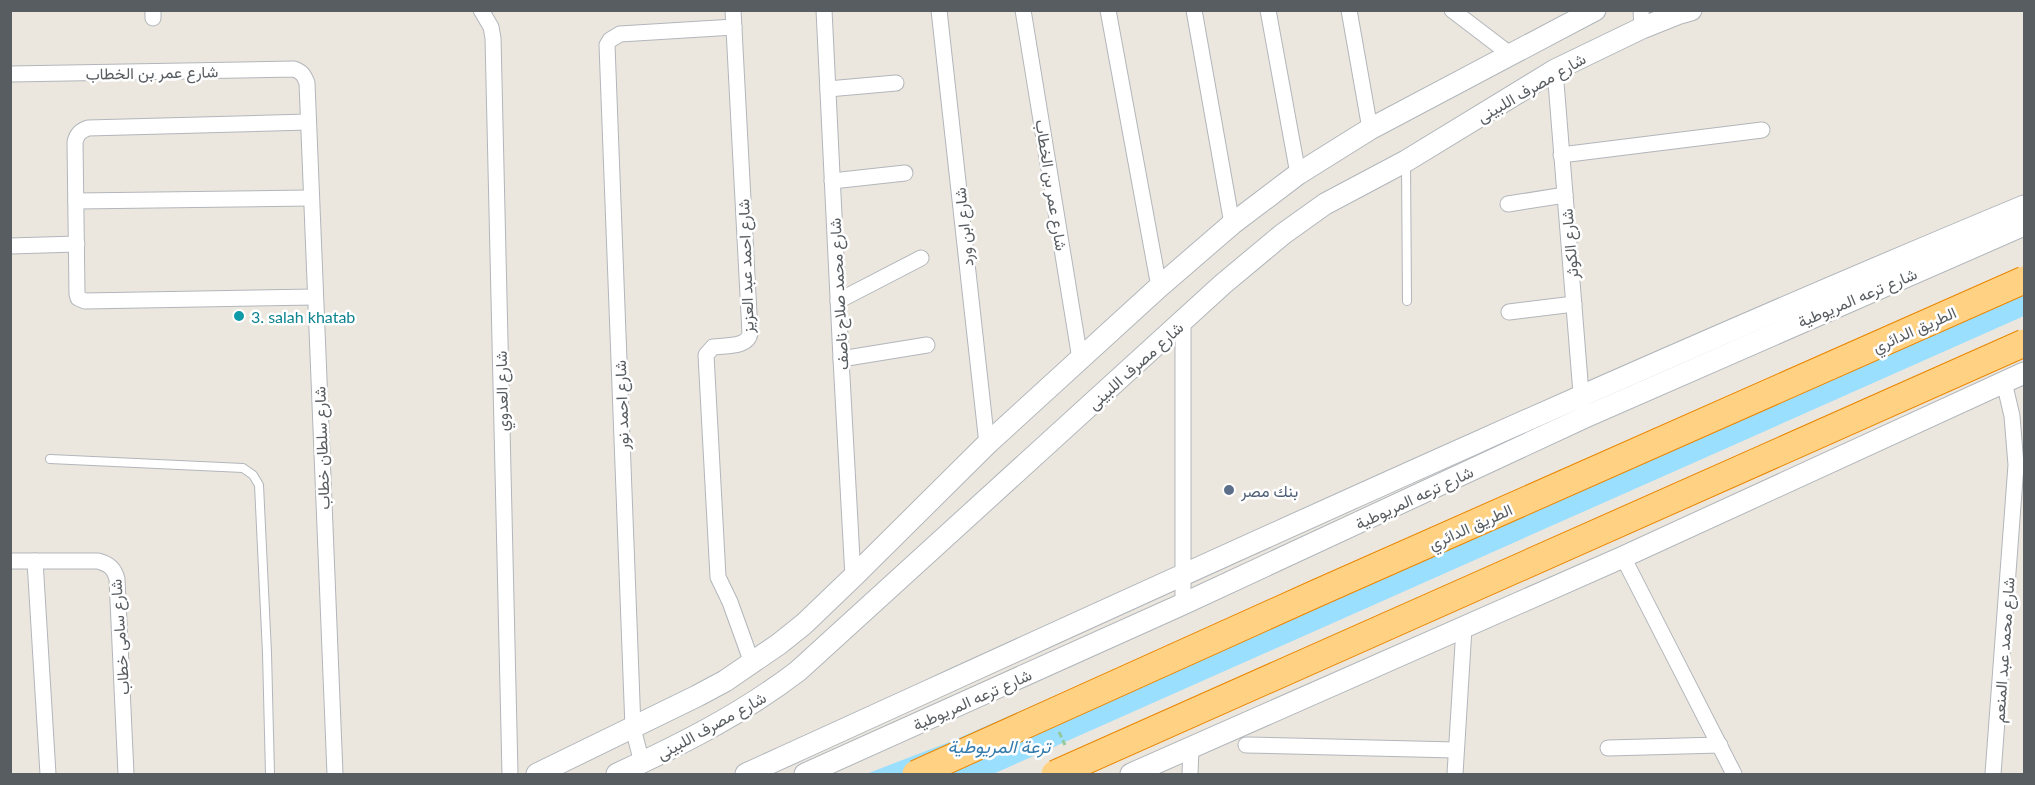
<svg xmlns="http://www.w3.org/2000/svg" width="2035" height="785" font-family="Lato,Vazirmatn,sans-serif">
  <rect width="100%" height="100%" fill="#ece7de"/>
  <!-- water -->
  <polygon fill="#9bdfff" points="2024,270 2024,316 993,774 866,774 952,741"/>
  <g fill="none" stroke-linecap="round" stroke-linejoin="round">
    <!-- lane casing -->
    <g stroke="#b2b6bb" stroke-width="10">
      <g id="lane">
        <polyline points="1406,163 1407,301"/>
        <polyline points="50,459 243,468 253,475 259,485 267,653 270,774"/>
      </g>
    </g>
    <!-- street casing -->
    <g stroke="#b2b6bb" stroke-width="17">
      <g id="street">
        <polyline points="153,10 153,18"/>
        <polyline points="481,10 491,27 493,38 510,774"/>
        <path d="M733,10L750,333C748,348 725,345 713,347L706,355L718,577L730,602L752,663"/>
        <polyline points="824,10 841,359 853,577"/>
        <polyline points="939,10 987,444"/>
        <polyline points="1023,10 1080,359"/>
        <polyline points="1108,10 1159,287"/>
        <polyline points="1194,10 1232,224"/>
        <polyline points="1268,10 1298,174"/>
        <polyline points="1349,10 1370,129"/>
        <polyline points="1452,10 1511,55"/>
        <polyline points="1641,10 1642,28"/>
        <polyline points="1555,70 1582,406"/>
        <path d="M10,74L294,69C302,72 304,75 307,83L335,774"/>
        <polyline points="828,89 896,83"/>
        <path d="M308,122L88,128C80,131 77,134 75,142L77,294L78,298L85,301L315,297"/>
        <polyline points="1561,155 1762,130"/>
        <polyline points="832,181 905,173"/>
        <polyline points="76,201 310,198"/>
        <polyline points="1508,204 1565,195"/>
        <polyline points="10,246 77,244"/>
        <polyline points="838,301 921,258"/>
        <polyline points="1509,312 1574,304"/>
        <polyline points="1183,321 1183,604"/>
        <polyline points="841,359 927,345"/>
        <polyline points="1623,557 1734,774"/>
        <path d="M10,561H98C109,564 114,568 117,579L126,774"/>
        <polyline points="35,561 48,774"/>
        <polyline points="1246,745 1455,750"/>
        <polyline points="1608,748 1720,745"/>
        <polyline points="642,763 633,728 607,45 610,40 620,34 734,27"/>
        <polyline points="1190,774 1191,748"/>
        <polyline points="1455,774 1464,628"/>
        <polyline points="1993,774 2016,465 2012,416 2004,382"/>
      </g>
    </g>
    <!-- secondary casing -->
    <g stroke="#b1b6bb" stroke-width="23">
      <g id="secondary">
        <polyline points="537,774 697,696 725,681 779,644 804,624 853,577 987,444 1159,287 1232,224 1298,174 1370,129 1595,10"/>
        <path d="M617,774C680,745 742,714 798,671L1223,284L1283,234L1325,204L1406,161L1555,70L1642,28L1677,14L1691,10"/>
        <path d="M746,774C1170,581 1593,385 2024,206"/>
        <polyline points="805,774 1183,604 1583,418 2024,225"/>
        <polyline points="1131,774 1623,557 2024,373"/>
      </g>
    </g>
    <!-- path -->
    <polyline stroke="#94c99d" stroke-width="3" stroke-dasharray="6 3" stroke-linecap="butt" points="1059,732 1065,745"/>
    <!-- lane -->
    <use href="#lane" stroke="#fff" stroke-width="8"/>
    <!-- street -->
    <use href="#street" stroke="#fff" stroke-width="15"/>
    <!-- secondary -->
    <use href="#secondary" stroke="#fff" stroke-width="21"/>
    <!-- highway-bridge casing -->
    <g stroke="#ea8600" stroke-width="29" stroke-linecap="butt">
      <g id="highway-bridge">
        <polyline points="916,774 1315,594 2024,280"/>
        <polyline points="1055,774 2024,343"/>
      </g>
    </g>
    <!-- highway-bridge -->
    <use href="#highway-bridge" stroke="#ffd182" stroke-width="27"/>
  </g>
  <!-- markers -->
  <circle fill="#0f9aa8" stroke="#fff" stroke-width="2" cx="239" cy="316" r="6"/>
  <circle fill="#5c6f8a" stroke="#fff" stroke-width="2" cx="1229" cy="490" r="6"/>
  <g text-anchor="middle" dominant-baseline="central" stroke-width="5" stroke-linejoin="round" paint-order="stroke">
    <!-- street labels -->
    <g font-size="16" fill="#585d61" stroke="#fff">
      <text transform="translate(152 72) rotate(-1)">شارع عمر بن الخطاب</text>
      <text transform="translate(1531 87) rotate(-30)">شارع مصرف اللبينى</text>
      <text transform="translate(1052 185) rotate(81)">شارع عمر بن الخطاب</text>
      <text transform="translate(963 227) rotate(-96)">شارع ابن ورد</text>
      <text transform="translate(1569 244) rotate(-95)">شارع الكوثر</text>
      <text transform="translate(745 266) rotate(-92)">شارع احمد عبد العزيز</text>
      <text transform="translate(838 294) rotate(-93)">شارع محمد صلاح ناصف</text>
      <text transform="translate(1857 297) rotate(-23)">شارع ترعه المريوطية</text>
      <text transform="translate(1914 329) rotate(-24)">الطريق الدائري</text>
      <text transform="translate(1135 365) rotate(-42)">شارع مصرف اللبينى</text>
      <text transform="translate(501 391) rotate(-91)">شارع العدوي</text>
      <text transform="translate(621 405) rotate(-92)">شارع احمد نور</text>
      <text transform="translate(321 448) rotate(-92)">شارع سلطان خطاب</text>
      <text transform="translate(1414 497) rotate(-25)">شارع ترعه المريوطية</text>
      <text transform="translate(1470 526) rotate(-24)">الطريق الدائري</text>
      <text transform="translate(119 637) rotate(-94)">شارع سامى خطاب</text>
      <text transform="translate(2003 650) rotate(-86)">شارع محمد عبد المنعم</text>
      <text transform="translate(972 699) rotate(-24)">شارع ترعه المريوطية</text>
      <text transform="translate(711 725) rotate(-29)">شارع مصرف اللبينى</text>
    </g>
    <!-- culture labels -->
    <g font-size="16" fill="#0d838f" stroke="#fff" text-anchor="start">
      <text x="251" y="316">3. salah khatab</text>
    </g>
    <!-- service labels -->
    <g font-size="16" fill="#4e5e75" stroke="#fff" text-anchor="start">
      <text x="1241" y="490">بنك مصر</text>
    </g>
    <!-- water labels -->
    <g font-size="18" font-style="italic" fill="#347bab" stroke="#fff">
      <text x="999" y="746">ترعة المريوطية</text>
    </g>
  </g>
  <!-- border -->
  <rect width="2035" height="785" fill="none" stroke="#585d61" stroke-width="24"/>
</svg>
